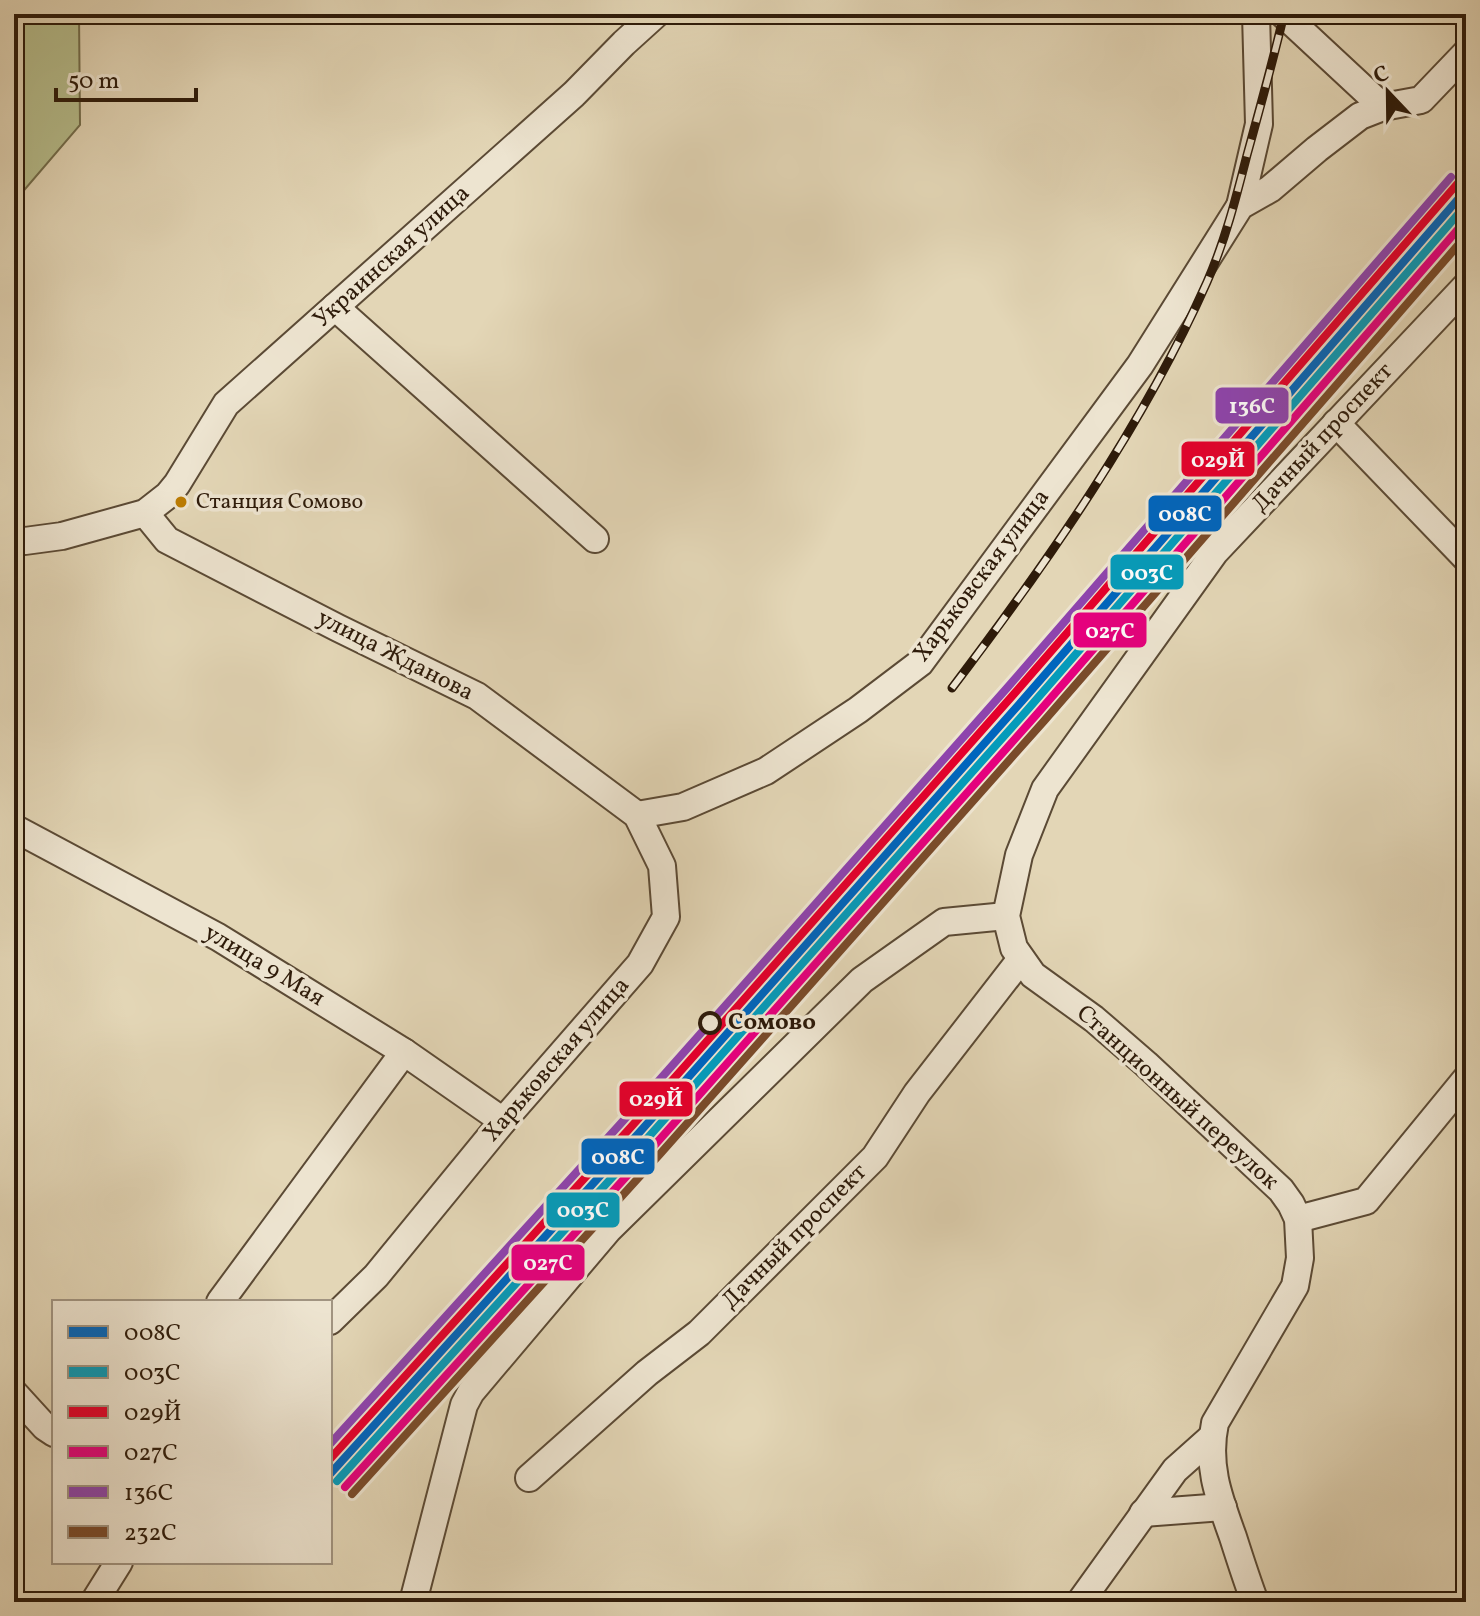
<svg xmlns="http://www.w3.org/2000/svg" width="1480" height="1616" font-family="Vollkorn,serif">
  <rect width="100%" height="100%" fill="#e3d6b6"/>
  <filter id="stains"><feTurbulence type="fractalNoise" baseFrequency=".0025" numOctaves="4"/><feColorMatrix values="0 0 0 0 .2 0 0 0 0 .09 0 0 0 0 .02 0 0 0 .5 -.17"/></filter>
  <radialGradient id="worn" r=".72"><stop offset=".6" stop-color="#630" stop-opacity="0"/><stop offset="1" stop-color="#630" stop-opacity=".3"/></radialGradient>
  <!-- green -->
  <polygon fill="#b6bd8c" stroke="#726c4b" stroke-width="2" points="14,14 79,14 80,125 14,202"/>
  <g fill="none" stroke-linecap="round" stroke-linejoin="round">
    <!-- minor casing -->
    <g stroke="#5b4a35" stroke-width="30">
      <g id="minor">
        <polyline points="1283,14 1383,107"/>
        <polyline points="1240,206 1259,124 1256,14"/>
        <polyline points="335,307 595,539"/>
        <polyline points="1336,423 1466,558"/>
        <polyline points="145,513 167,540 338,628 477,696 637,815 662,866 666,917 640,964 503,1121 376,1276 330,1321"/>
        <polyline points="14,540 25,541 62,536 145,513 168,495 177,484 226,404 574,94 624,43 656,14"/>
        <polyline points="637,815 683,807 766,771 858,710 920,663 1140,365 1240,206 1270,189 1317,149 1360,116 1383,107 1421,100 1466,53"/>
        <polyline points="14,828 218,937 404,1052 503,1121"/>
        <polyline points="1298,1219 1366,1201 1466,1079"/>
        <polyline points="220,1302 404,1052"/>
        <polyline points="14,1393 45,1427 54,1433"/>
        <polyline points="529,1478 647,1373 699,1333 875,1157 917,1093 1021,959"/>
        <polyline points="1143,1513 1223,1507"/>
        <polyline points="94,1602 119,1562"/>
        <polyline points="413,1602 464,1405 471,1392 608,1230 862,980 944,922 1006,916"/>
        <polyline points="1080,1602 1175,1470 1212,1437"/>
        <path d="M1255,1602C1247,1581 1240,1559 1233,1537C1219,1498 1206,1465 1215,1423L1295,1286L1300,1258L1298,1219L1291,1204L1281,1190L1146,1064L1094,1019L1033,975L1014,948L1006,916L1019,855L1045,789L1215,552L1466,286"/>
      </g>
    </g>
    <!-- minor -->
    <use href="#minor" stroke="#ede4d0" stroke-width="26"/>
    <!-- rail casing -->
    <g stroke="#2e1b0a" stroke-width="9">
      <path id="rail" d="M952,688C1047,563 1143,426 1207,282C1225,241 1236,198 1247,155C1260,108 1273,61 1284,14"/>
    </g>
    <!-- rail -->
    <use href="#rail" stroke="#ede4d0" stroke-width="6" stroke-dasharray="18" stroke-linecap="butt"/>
    <!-- rail-1 casing -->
    <g stroke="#ede4d0" stroke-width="14">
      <polyline id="rail-1" points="330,1474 638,1134 1022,701 1466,190"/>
    </g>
    <!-- rail-2 casing -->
    <g stroke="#ede4d0" stroke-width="14">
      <polyline id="rail-2" points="337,1481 645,1141 1029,708 1466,205"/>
    </g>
    <!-- rail-3 casing -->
    <g stroke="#ede4d0" stroke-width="14">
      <polyline id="rail-3" points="330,1459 631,1127 1014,694 1458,183"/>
    </g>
    <!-- rail-4 casing -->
    <g stroke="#ede4d0" stroke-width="14">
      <polyline id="rail-4" points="345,1487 653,1147 1037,714 1466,220"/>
    </g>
    <!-- rail-5 casing -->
    <g stroke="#ede4d0" stroke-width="14">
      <polyline id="rail-5" points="330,1444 623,1121 1007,688 1451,177"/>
    </g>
    <!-- rail-6 casing -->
    <g stroke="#ede4d0" stroke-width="14">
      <polyline id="rail-6" points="352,1494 660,1154 1044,721 1466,236"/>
    </g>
    <!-- rail-1 -->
    <use href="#rail-1" stroke="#0065bd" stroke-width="8"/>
    <!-- rail-2 -->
    <use href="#rail-2" stroke="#059bba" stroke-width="8"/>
    <!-- rail-3 -->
    <use href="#rail-3" stroke="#e4002b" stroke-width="8"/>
    <!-- rail-4 -->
    <use href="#rail-4" stroke="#e5007d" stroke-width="8"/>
    <!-- rail-5 -->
    <use href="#rail-5" stroke="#8e44ad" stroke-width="8"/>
    <!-- rail-6 -->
    <use href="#rail-6" stroke="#7a4b2a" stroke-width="8"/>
  </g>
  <!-- markers -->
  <circle fill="#bb7c03" stroke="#ede4d0" stroke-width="3" cx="181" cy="502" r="7"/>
  <circle fill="#ede4d0" stroke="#2e1b0a" stroke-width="4" cx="710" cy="1023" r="10"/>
  <g text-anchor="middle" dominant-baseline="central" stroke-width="7" stroke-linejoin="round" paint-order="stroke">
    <!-- bus labels -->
    <g font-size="22" fill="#2e1b0a" stroke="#ede4d0" text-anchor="start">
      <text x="196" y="502">Станция Сомово</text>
    </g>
    <!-- street labels -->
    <g font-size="24" fill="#2e1b0a" stroke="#ede4d0">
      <text transform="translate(392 257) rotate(-42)">Украинская улица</text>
      <text transform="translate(1323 438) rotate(-47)">Дачный проспект</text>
      <text transform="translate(982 576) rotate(-53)">Харьковская улица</text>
      <text transform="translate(395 656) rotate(27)">улица Жданова</text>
      <text transform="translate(264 966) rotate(31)">улица 9 Мая</text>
      <text transform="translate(557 1060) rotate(-49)">Харьковская улица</text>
      <text transform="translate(1177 1098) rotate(42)">Станционный переулок</text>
      <text transform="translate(795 1237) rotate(-45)">Дачный проспект</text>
    </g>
    <!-- stop labels -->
    <g font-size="24" font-weight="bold" fill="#2e1b0a" stroke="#ede4d0" text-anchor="start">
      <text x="728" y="1023">Сомово</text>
    </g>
  </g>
  <g stroke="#ede4d0" stroke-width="3">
    <rect x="1214" y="386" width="76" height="39" rx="8" fill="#8e44ad"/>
    <rect x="1180" y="440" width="76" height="38" rx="8" fill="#e4002b"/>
    <rect x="1147" y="494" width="76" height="39" rx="8" fill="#0065bd"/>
    <rect x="1109" y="553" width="76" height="38" rx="8" fill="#059bba"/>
    <rect x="1072" y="611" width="76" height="38" rx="8" fill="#e5007d"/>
    <rect x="618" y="1080" width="76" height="38" rx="8" fill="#e4002b"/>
    <rect x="580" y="1137" width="76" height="39" rx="8" fill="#0065bd"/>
    <rect x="545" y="1191" width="76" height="38" rx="8" fill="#059bba"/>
    <rect x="510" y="1243" width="76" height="39" rx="8" fill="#e5007d"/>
  </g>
  <g font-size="22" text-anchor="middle" font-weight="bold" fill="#fff">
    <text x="1252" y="413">136С</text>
    <text x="1218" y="467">029Й</text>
    <text x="1185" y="521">008С</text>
    <text x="1147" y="580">003С</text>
    <text x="1110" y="638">027С</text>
    <text x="656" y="1106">029Й</text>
    <text x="618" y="1164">008С</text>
    <text x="583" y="1217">003С</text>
    <text x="548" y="1270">027С</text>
  </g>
  <!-- margin -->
  <rect width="1480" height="1616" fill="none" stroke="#e3d6b6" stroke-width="48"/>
  <rect x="16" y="16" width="1448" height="1584" fill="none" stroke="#2e1b0a" stroke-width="4"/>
  <rect x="24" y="24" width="1432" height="1568" fill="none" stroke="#2e1b0a" stroke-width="2"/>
  <!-- legend -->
  <rect x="52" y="1300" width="280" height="264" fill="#ede4d0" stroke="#a19481" stroke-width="2"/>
  <rect x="68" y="1326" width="40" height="12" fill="#0065bd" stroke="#a19481" stroke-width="2"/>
  <text x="124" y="1340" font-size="24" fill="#2e1b0a">008С</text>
  <rect x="68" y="1366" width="40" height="12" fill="#059bba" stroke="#a19481" stroke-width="2"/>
  <text x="124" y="1380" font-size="24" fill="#2e1b0a">003С</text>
  <rect x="68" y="1406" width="40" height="12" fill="#e4002b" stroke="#a19481" stroke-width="2"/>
  <text x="124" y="1420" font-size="24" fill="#2e1b0a">029Й</text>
  <rect x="68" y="1446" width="40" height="12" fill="#e5007d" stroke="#a19481" stroke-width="2"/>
  <text x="124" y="1460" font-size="24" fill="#2e1b0a">027С</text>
  <rect x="68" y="1486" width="40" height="12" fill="#8e44ad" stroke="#a19481" stroke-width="2"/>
  <text x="124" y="1500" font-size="24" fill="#2e1b0a">136С</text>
  <rect x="68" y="1526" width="40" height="12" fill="#7a4b2a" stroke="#a19481" stroke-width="2"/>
  <text x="124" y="1540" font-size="24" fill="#2e1b0a">232C</text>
  <!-- north arrow -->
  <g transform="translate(1388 92) rotate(338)" stroke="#ede4d0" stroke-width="6" paint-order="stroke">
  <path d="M0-6L14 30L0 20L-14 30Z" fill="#2e1b0a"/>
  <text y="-12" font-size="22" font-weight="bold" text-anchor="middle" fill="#2e1b0a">С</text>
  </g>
  <!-- scale -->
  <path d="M56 88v12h140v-12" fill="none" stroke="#2e1b0a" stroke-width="4"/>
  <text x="68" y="88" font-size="24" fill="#2e1b0a" stroke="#ede4d0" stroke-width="6" paint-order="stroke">50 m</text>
  <rect width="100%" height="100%" filter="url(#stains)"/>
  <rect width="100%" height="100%" fill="url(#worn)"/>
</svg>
